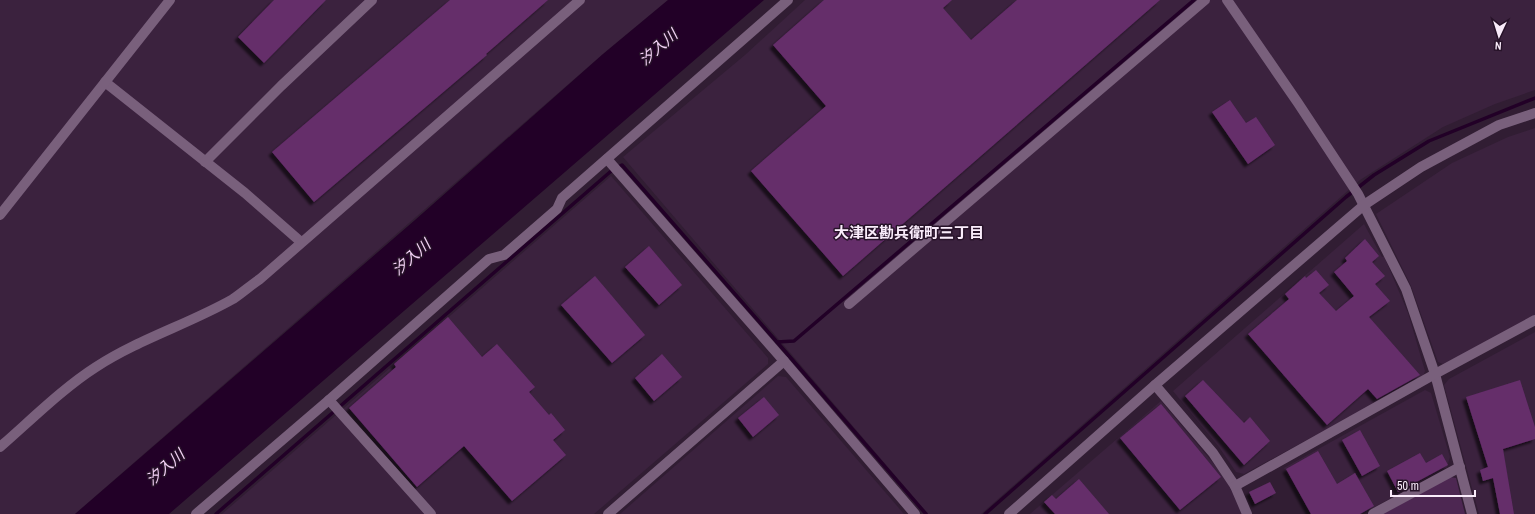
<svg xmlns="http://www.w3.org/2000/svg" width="1535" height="514" font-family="'Archivo Narrow','Noto Sans JP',sans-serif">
  <defs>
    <filter id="shadow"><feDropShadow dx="-3.5" dy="3.5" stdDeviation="1" flood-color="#0009"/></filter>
  </defs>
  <rect width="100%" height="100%" fill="#311d33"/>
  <!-- built -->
  <g fill="#3b223e">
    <polygon points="0,0 668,0 603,54 75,514 0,514"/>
    <polygon points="805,0 1535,0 1535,90 1495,104 1443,127 1360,180 981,514 928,514 623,157 745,55"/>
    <polygon points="1535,128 1535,319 1443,364 1438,362 1411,286 1376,214 1452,163 1508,137"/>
    <polygon points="611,176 768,358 768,364 594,514 222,514"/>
    <polygon points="1364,224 1382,257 1384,256 1408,313 1425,371 1423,377 1244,474 1236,472 1219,447 1173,391"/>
    <polygon points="1535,332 1535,514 1479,514 1444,385 1449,379"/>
    <polygon points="778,376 786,377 904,514 620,514"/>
    <polygon points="1425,390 1431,393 1450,457 1447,467 1362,514 1310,514 1284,468"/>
    <polygon points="1161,401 1224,476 1239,504 1243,514 1030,514"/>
  </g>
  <!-- green -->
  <polygon fill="#4d2752" points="1450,477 1456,478 1465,514 1383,514"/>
  <!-- water -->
  <polygon fill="#220027" points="668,0 764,0 169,514 75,514 415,220 603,54"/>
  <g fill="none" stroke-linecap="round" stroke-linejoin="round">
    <!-- stream -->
    <g stroke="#220027" stroke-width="3.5">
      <polyline points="777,342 926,514"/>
      <polyline points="216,514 610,172 622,165 777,342 794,341 1194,0"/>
      <polyline points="985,514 1346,197 1374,175 1429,141 1535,98"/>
    </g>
  </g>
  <!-- building -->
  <g fill="#652d6b" filter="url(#shadow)">
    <polygon points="274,0 326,0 264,63 238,37"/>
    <polygon points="450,0 548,0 486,54 487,55 314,202 272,152"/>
    <polygon points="824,0 952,0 943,8 971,40 1017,0 1160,0 843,276 751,171 826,106 773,45"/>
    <polygon points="1230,100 1246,123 1256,117 1275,145 1248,164 1212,112"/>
    <polygon points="1365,239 1379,256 1372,262 1385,276 1375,284 1390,301 1369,317 1420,375 1377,399 1368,389 1327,425 1248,334 1289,299 1285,294 1305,276 1306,278 1316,270 1329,285 1319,293 1336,311 1354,296 1334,272 1347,261 1345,258"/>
    <polygon points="649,246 682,285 659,305 625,267"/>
    <polygon points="595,276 645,335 612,363 561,305"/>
    <polygon points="448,317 482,357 497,344 535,387 529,392 549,415 551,413 565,430 553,440 566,455 512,501 464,446 417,487 349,408 396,367 394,364"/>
    <polygon points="662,354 682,377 654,401 635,378"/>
    <polygon points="1203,380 1244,423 1250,417 1270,441 1244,465 1185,396"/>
    <polygon points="1520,380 1535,427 1535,439 1503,449 1514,514 1500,514 1493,478 1483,481 1480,470 1488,467 1466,397"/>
    <polygon points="764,397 779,415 753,437 738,418"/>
    <polygon points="1161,404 1221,477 1180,510 1120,438"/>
    <polygon points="1360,430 1380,466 1362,476 1342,440"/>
    <polygon points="1318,451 1337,484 1355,473 1374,506 1360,514 1311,514 1286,469"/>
    <polygon points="1420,453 1426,463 1442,454 1448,465 1398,492 1387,471"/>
    <polygon points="1079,479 1109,514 1055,514 1044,502 1052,495 1056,499"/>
    <polygon points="1270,482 1276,493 1255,504 1249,492"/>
  </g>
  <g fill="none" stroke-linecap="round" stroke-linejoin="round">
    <!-- minor -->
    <g stroke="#79607c" stroke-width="10">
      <polyline points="1227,0 1298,103 1358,194 1406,289 1435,374 1472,514"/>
      <polyline points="105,82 245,193 301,242"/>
      <polyline points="607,159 784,361 915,514"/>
      <polyline points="205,162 281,86 372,0"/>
      <polyline points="0,215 170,0"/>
      <polyline points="849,304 1205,0"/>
      <polyline points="1155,385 1213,453 1235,486 1247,514"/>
      <polyline points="329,400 431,514"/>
      <path d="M0,447C30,421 63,388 96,367C139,339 189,324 233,299C242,293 251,285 260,279L580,0"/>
      <polyline points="1235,486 1435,374 1535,320"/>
      <polyline points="196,514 329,400 489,259 504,255 557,209 562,198 788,0"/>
      <polyline points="608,514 784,361"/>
      <polyline points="1009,514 1155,385 1364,205 1421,167 1499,125 1535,113"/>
      <polyline points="1373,514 1460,467"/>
    </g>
  </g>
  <g text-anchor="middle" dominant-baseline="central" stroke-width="3" stroke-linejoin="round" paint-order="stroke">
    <!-- water labels -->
    <g font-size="15" font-style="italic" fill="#f4d3f7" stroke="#271329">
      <text transform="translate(658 47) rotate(-41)">汐入川</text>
      <text transform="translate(411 257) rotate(-41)">汐入川</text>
      <text transform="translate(165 467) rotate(-41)">汐入川</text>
    </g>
    <!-- neighbourhood labels -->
    <g font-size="15" font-weight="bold" fill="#faecfb" stroke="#271329">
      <text x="909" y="232">大津区勘兵衛町三丁目</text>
    </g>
  </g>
  <!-- north arrow -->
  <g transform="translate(1499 36) rotate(184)" stroke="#271329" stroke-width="3" paint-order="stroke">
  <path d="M0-3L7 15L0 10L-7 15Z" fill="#faecfb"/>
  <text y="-6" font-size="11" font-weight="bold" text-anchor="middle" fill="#faecfb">N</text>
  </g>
  <!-- scale -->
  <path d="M1391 490v6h84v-6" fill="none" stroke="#faecfb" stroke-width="2"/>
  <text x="1397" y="490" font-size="12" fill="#faecfb" stroke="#271329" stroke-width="3" paint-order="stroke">50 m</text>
</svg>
